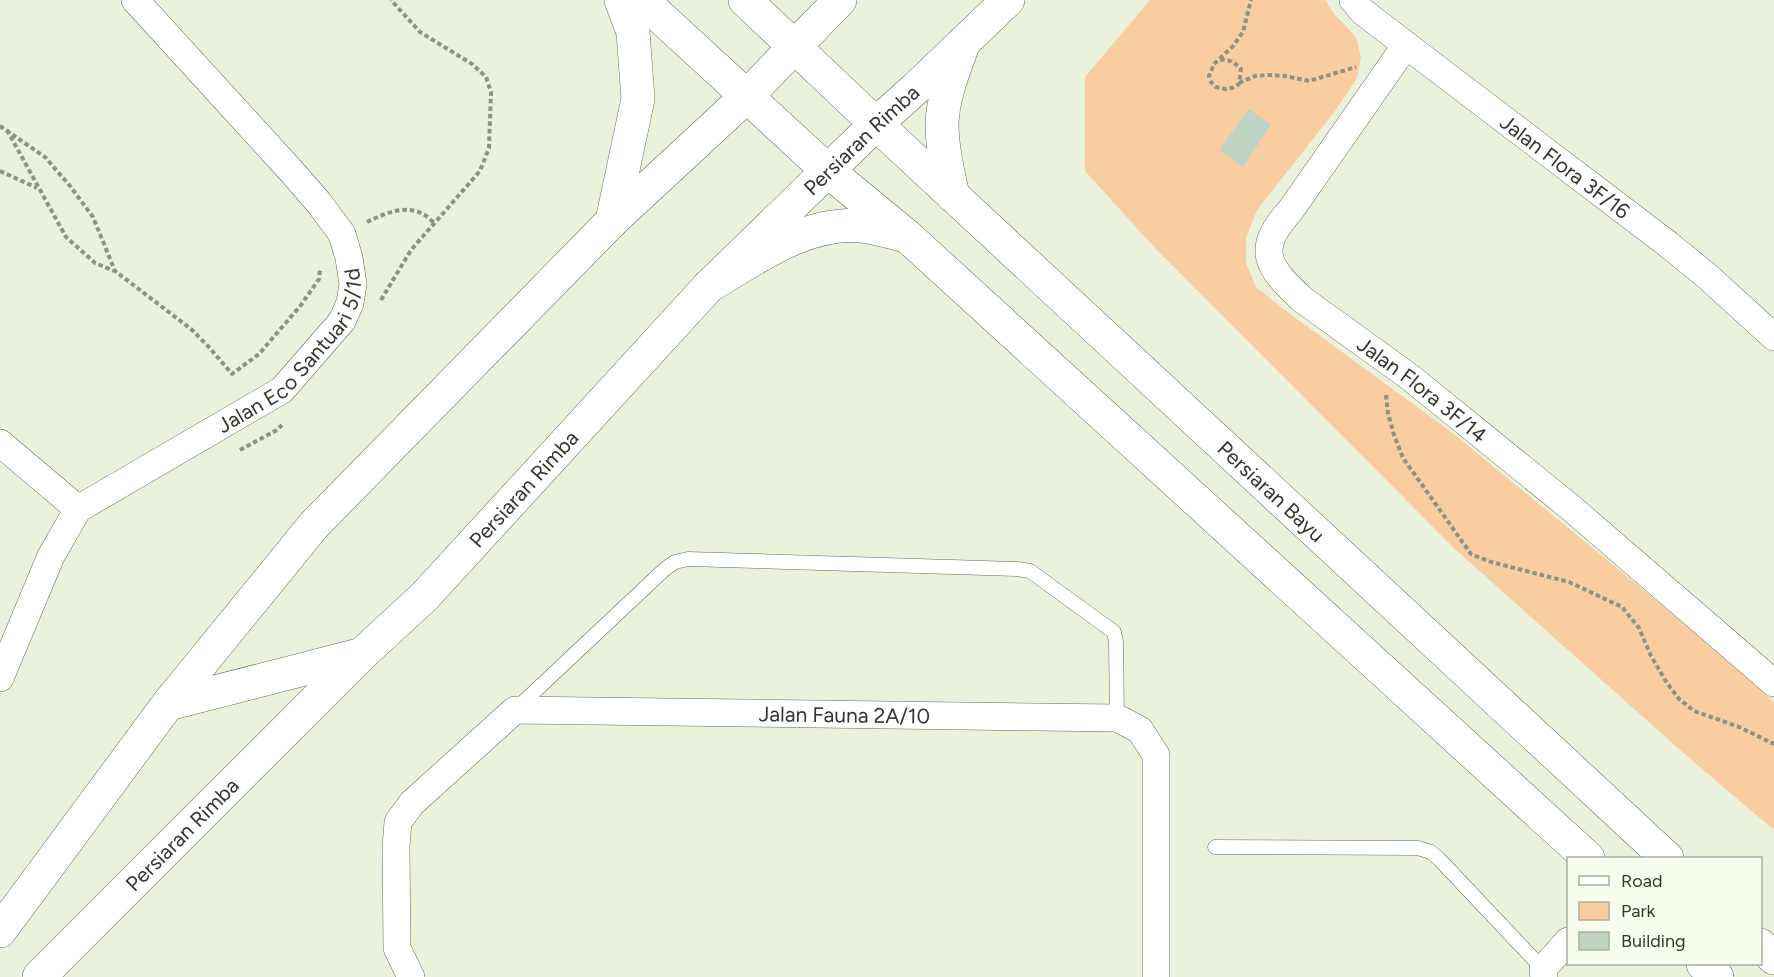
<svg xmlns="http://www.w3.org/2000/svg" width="1774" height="977" font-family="Figtree,sans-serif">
  <rect width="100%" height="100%" fill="#eaf2dc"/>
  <!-- green -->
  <polygon fill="#f8cd9f" points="1150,0 1325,0 1334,14 1356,37 1361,58 1357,78 1335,111 1257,210 1246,238 1246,263 1256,287 1286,311 1450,431 1707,642 1774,702 1774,830 1688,757 1456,550 1155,248 1085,171 1085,77"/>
  <!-- building -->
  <polygon fill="#bfd3c3" points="1249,109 1271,125 1243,167 1219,150"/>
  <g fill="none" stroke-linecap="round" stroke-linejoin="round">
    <!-- service casing -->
    <g stroke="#666d5a" stroke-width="15">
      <g id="service">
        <polyline points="517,708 666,568 675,562 688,559 1017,569 1030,571 1114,632 1116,642 1117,718"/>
        <polyline points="1215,847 1418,848 1431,852 1440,860 1543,969"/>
      </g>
    </g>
    <!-- minor casing -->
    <g stroke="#666d5a" stroke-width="28">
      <g id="minor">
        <path id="s1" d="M1353,0L1362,11L1406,45L1669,245L1707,276L1774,337"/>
        <path id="s2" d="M1406,45L1290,211C1254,250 1268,268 1303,300L1411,378L1570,507L1774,683"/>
        <polyline points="0,443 78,509"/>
        <path id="s3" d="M0,678L51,556L78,509L282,390L342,321L350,303L353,284L349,258L342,234L319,203L293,173L135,0"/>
        <path id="s4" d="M411,977L397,948L396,847L398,822L412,803L515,710L1117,718L1140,730L1156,755V977"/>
        <polyline points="1544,977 1543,969 1568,941"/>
      </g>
    </g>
    <!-- tertiary casing -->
    <g stroke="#666d5a" stroke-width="34">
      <g id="tertiary">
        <polyline points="168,704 359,655"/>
        <polyline points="0,931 168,704 314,525 612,221 748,95 840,0"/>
        <path id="s5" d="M39,977L361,655L424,597L709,286L876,124L916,88L1008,0"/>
      </g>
    </g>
    <!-- secondary casing -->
    <g stroke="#666d5a" stroke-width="34">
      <g id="secondary">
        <polyline points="642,0 828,171 907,236 1588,858"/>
        <path id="s6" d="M745,0L876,124L1667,858"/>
        <path d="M953,196C948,172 942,148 942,123C943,96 955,67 964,42"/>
        <polyline points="612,221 638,99 633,32 621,0"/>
        <path d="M709,286C755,259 805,221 861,226C875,227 889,232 902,235"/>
        <polyline points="1760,945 1774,958"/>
        <polyline points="1703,964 1717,977"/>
      </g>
    </g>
    <!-- path -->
    <g stroke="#8d9384" stroke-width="4" stroke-dasharray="4.5 3" stroke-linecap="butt">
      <path d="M1220,60C1230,59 1234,62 1241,69L1239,84L1232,88L1225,89L1216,87L1211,82L1209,76L1214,64L1233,46L1243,32L1251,0"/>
      <polyline points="1239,83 1255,76 1269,75 1285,76 1309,81 1356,67"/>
      <polyline points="0,126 45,157 70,186 93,217 115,271 191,329 208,346 232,374 259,354 301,305 319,279 320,270"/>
      <polyline points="7,130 66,237 95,263 114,271"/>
      <polyline points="0,171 37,188"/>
      <path d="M367,222C384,214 404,204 423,214C427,216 431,220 434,223"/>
      <polyline points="381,300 411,250 480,171 489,148 491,92 486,77 472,64 420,32 391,0"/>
      <polyline points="1386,395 1388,413 1394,435 1403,458 1471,554 1491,562 1569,582 1622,607 1639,628 1651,656 1667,683 1679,699 1694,711 1739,727 1774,744"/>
      <polyline points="240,450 277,430 282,425"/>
    </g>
    <!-- service -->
    <use href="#service" stroke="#fff" stroke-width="14"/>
    <!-- minor -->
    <use href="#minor" stroke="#fff" stroke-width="27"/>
    <!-- tertiary -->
    <use href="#tertiary" stroke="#fff" stroke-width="33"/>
    <!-- secondary -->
    <use href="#secondary" stroke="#fff" stroke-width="33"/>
  </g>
  <g text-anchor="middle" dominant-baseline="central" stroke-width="5" stroke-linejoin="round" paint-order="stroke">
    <!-- street labels -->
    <g font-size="21" fill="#34372f" stroke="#f8feed">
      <text stroke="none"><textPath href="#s5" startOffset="1174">Persiaran Rimba</textPath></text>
      <text stroke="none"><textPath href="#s1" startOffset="270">Jalan Flora 3F/16</textPath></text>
      <text stroke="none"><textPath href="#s3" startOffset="459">Jalan Eco Santuari 5/1d</textPath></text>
      <text stroke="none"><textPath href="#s2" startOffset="459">Jalan Flora 3F/14</textPath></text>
      <text stroke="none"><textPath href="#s5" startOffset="688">Persiaran Rimba</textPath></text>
      <text stroke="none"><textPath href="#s6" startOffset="720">Persiaran Bayu</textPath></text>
      <text stroke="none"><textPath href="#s4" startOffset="650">Jalan Fauna 2A/10</textPath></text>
      <text stroke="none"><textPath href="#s5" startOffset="202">Persiaran Rimba</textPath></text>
    </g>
  </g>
  <!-- legend -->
  <rect x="1567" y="857" width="195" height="108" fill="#f8feed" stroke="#aaaea1" stroke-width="1.5"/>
  <rect x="1579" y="876" width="30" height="9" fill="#ffffff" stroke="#aaaea1" stroke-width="1.5"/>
  <text x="1621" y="887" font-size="18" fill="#34372f">Road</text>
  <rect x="1579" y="902" width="30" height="18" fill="#f8cd9f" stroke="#aaaea1" stroke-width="1.5"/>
  <text x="1621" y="917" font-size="18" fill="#34372f">Park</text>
  <rect x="1579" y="932" width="30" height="18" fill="#bfd3c3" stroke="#aaaea1" stroke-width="1.5"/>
  <text x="1621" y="947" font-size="18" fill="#34372f">Building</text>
</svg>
